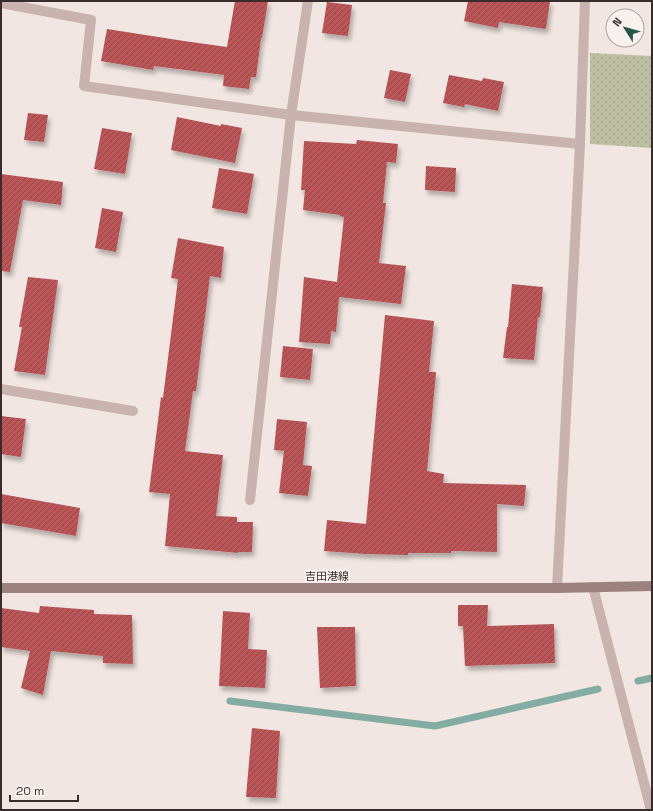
<svg xmlns="http://www.w3.org/2000/svg" width="653" height="811" font-family="'Space Grotesk','Noto Sans JP',sans-serif">
  <defs>
    <pattern id="grass-dots" width="8" height="8" patternUnits="userSpaceOnUse"><rect width="8" height="8" fill="#bdbfa2"/><path d="M2 2h.1M6 6h.1" fill="none" stroke="#a3a48c" stroke-width="1.8" stroke-linecap="round"/></pattern>
    <pattern id="building-hatch" width="6" height="6" patternUnits="userSpaceOnUse"><rect width="6" height="6" fill="#ba5658"/><path d="M-1 1l2-2M0 6l6-6M5 7l2-2" fill="none" stroke="#984749"/></pattern>
    <filter id="shadow"><feDropShadow dx="2.5" dy="4.5" stdDeviation="2" flood-color="#0004"/></filter>
  </defs>
  <rect width="100%" height="100%" fill="#f1e6e1"/>
  <!-- grass -->
  <polygon fill="url(#grass-dots)" points="590,53 652,56 652,148 590,144"/>
  <g fill="none" stroke-linecap="round" stroke-linejoin="round">
    <!-- stream -->
    <g stroke="#83aca3" stroke-width="7">
      <polyline points="638,681 652,678"/>
      <polyline points="230,701 435,726 598,689"/>
    </g>
  </g>
  <!-- building -->
  <g fill="url(#building-hatch)" filter="url(#shadow)">
    <polygon points="235,1 268,1 262,38 261,38 256,77 251,77 249,89 223,86 224,75 154,66 153,70 101,61 107,29 184,41 227,47"/>
    <polygon points="468,1 550,1 546,29 499,22 498,28 464,21"/>
    <polygon points="327,2 352,5 348,36 322,33"/>
    <polygon points="390,70 411,74 405,102 384,98"/>
    <polygon points="449,75 482,81 483,78 504,82 498,111 465,104 464,107 443,103"/>
    <polygon points="28,113 48,115 44,142 24,140"/>
    <polygon points="177,117 221,126 221,124 242,128 235,163 171,150"/>
    <polygon points="102,128 132,133 125,174 94,169"/>
    <polygon points="357,140 398,144 396,163 387,162 383,203 386,203 379,263 406,266 401,304 339,297 336,332 331,331 330,344 299,342 304,277 337,282 344,217 340,216 340,215 303,210 305,190 301,190 304,141 356,144"/>
    <polygon points="426,166 456,168 455,192 425,190"/>
    <polygon points="219,168 254,174 247,214 212,208"/>
    <polygon points="1,174 63,182 61,205 23,200 10,272 1,271"/>
    <polygon points="102,208 123,212 116,252 95,248"/>
    <polygon points="178,238 224,247 221,278 210,276 196,391 193,391 185,451 223,455 216,516 237,517 237,522 253,522 252,552 238,552 238,553 165,546 170,494 149,492 161,397 163,398 178,279 171,278"/>
    <polygon points="28,277 58,280 45,375 14,371 22,327 19,327"/>
    <polygon points="512,284 543,287 540,317 538,317 534,360 503,358 507,327 508,327"/>
    <polygon points="385,315 434,321 429,372 436,372 427,471 444,474 443,483 526,485 524,506 497,504 497,552 451,551 451,553 408,553 408,555 366,554 324,551 327,520 366,524"/>
    <polygon points="283,346 313,349 310,380 280,377"/>
    <polygon points="1,416 26,419 21,457 1,454"/>
    <polygon points="277,419 307,422 303,465 312,466 308,496 279,493 284,451 274,450"/>
    <polygon points="1,494 80,508 76,536 1,523"/>
    <polygon points="458,605 488,605 487,626 554,624 555,663 465,666 463,626 458,626"/>
    <polygon points="40,606 94,610 94,614 132,615 133,664 103,663 103,656 51,651 43,695 21,688 30,651 1,647 1,608 39,613"/>
    <polygon points="223,611 250,613 248,649 267,650 265,688 219,686"/>
    <polygon points="317,627 355,627 356,686 320,688"/>
    <polygon points="252,728 280,731 276,798 246,797"/>
  </g>
  <g fill="none" stroke-linecap="round" stroke-linejoin="round">
    <!-- minor -->
    <g stroke="#c9b3ae" stroke-width="10">
      <polyline points="1,3 91,20 84,86 291,115 580,144"/>
      <polyline points="1,389 133,411"/>
      <polyline points="250,500 291,115 308,1"/>
      <polyline points="557,588 580,144 585,1"/>
    </g>
    <!-- tertiary -->
    <polyline stroke="#c9b3ae" stroke-width="10" points="593,587 651,810"/>
    <!-- secondary -->
    <polyline stroke="#9c827f" stroke-width="10" points="1,588 557,588 652,586"/>
  </g>
  <g text-anchor="middle" dominant-baseline="central" stroke-width="4" stroke-linejoin="round" paint-order="stroke">
    <!-- street labels -->
    <g font-size="11" fill="#382c2c" stroke="#f9f1ee">
      <text x="327" y="576">吉田港線</text>
    </g>
  </g>
  <!-- border -->
  <rect width="653" height="811" fill="none" stroke="#382c2c" stroke-width="4"/>
  <!-- north arrow -->
  <g transform="translate(625 28) rotate(307)"><circle r="19" fill="#f9f1ee" stroke="#aca2a0"/>
  <path d="M0-3L7 15L0 10L-7 15Z" fill="#25564c"/>
  <text y="-6" font-size="11" font-weight="bold" text-anchor="middle" fill="#382c2c">N</text>
  </g>
  <!-- scale -->
  <path d="M10 795v6h68v-6" fill="none" stroke="#382c2c" stroke-width="2"/>
  <text x="16" y="795" font-size="12" fill="#382c2c" stroke="#f9f1ee" stroke-width="3" paint-order="stroke">20 m</text>
</svg>
